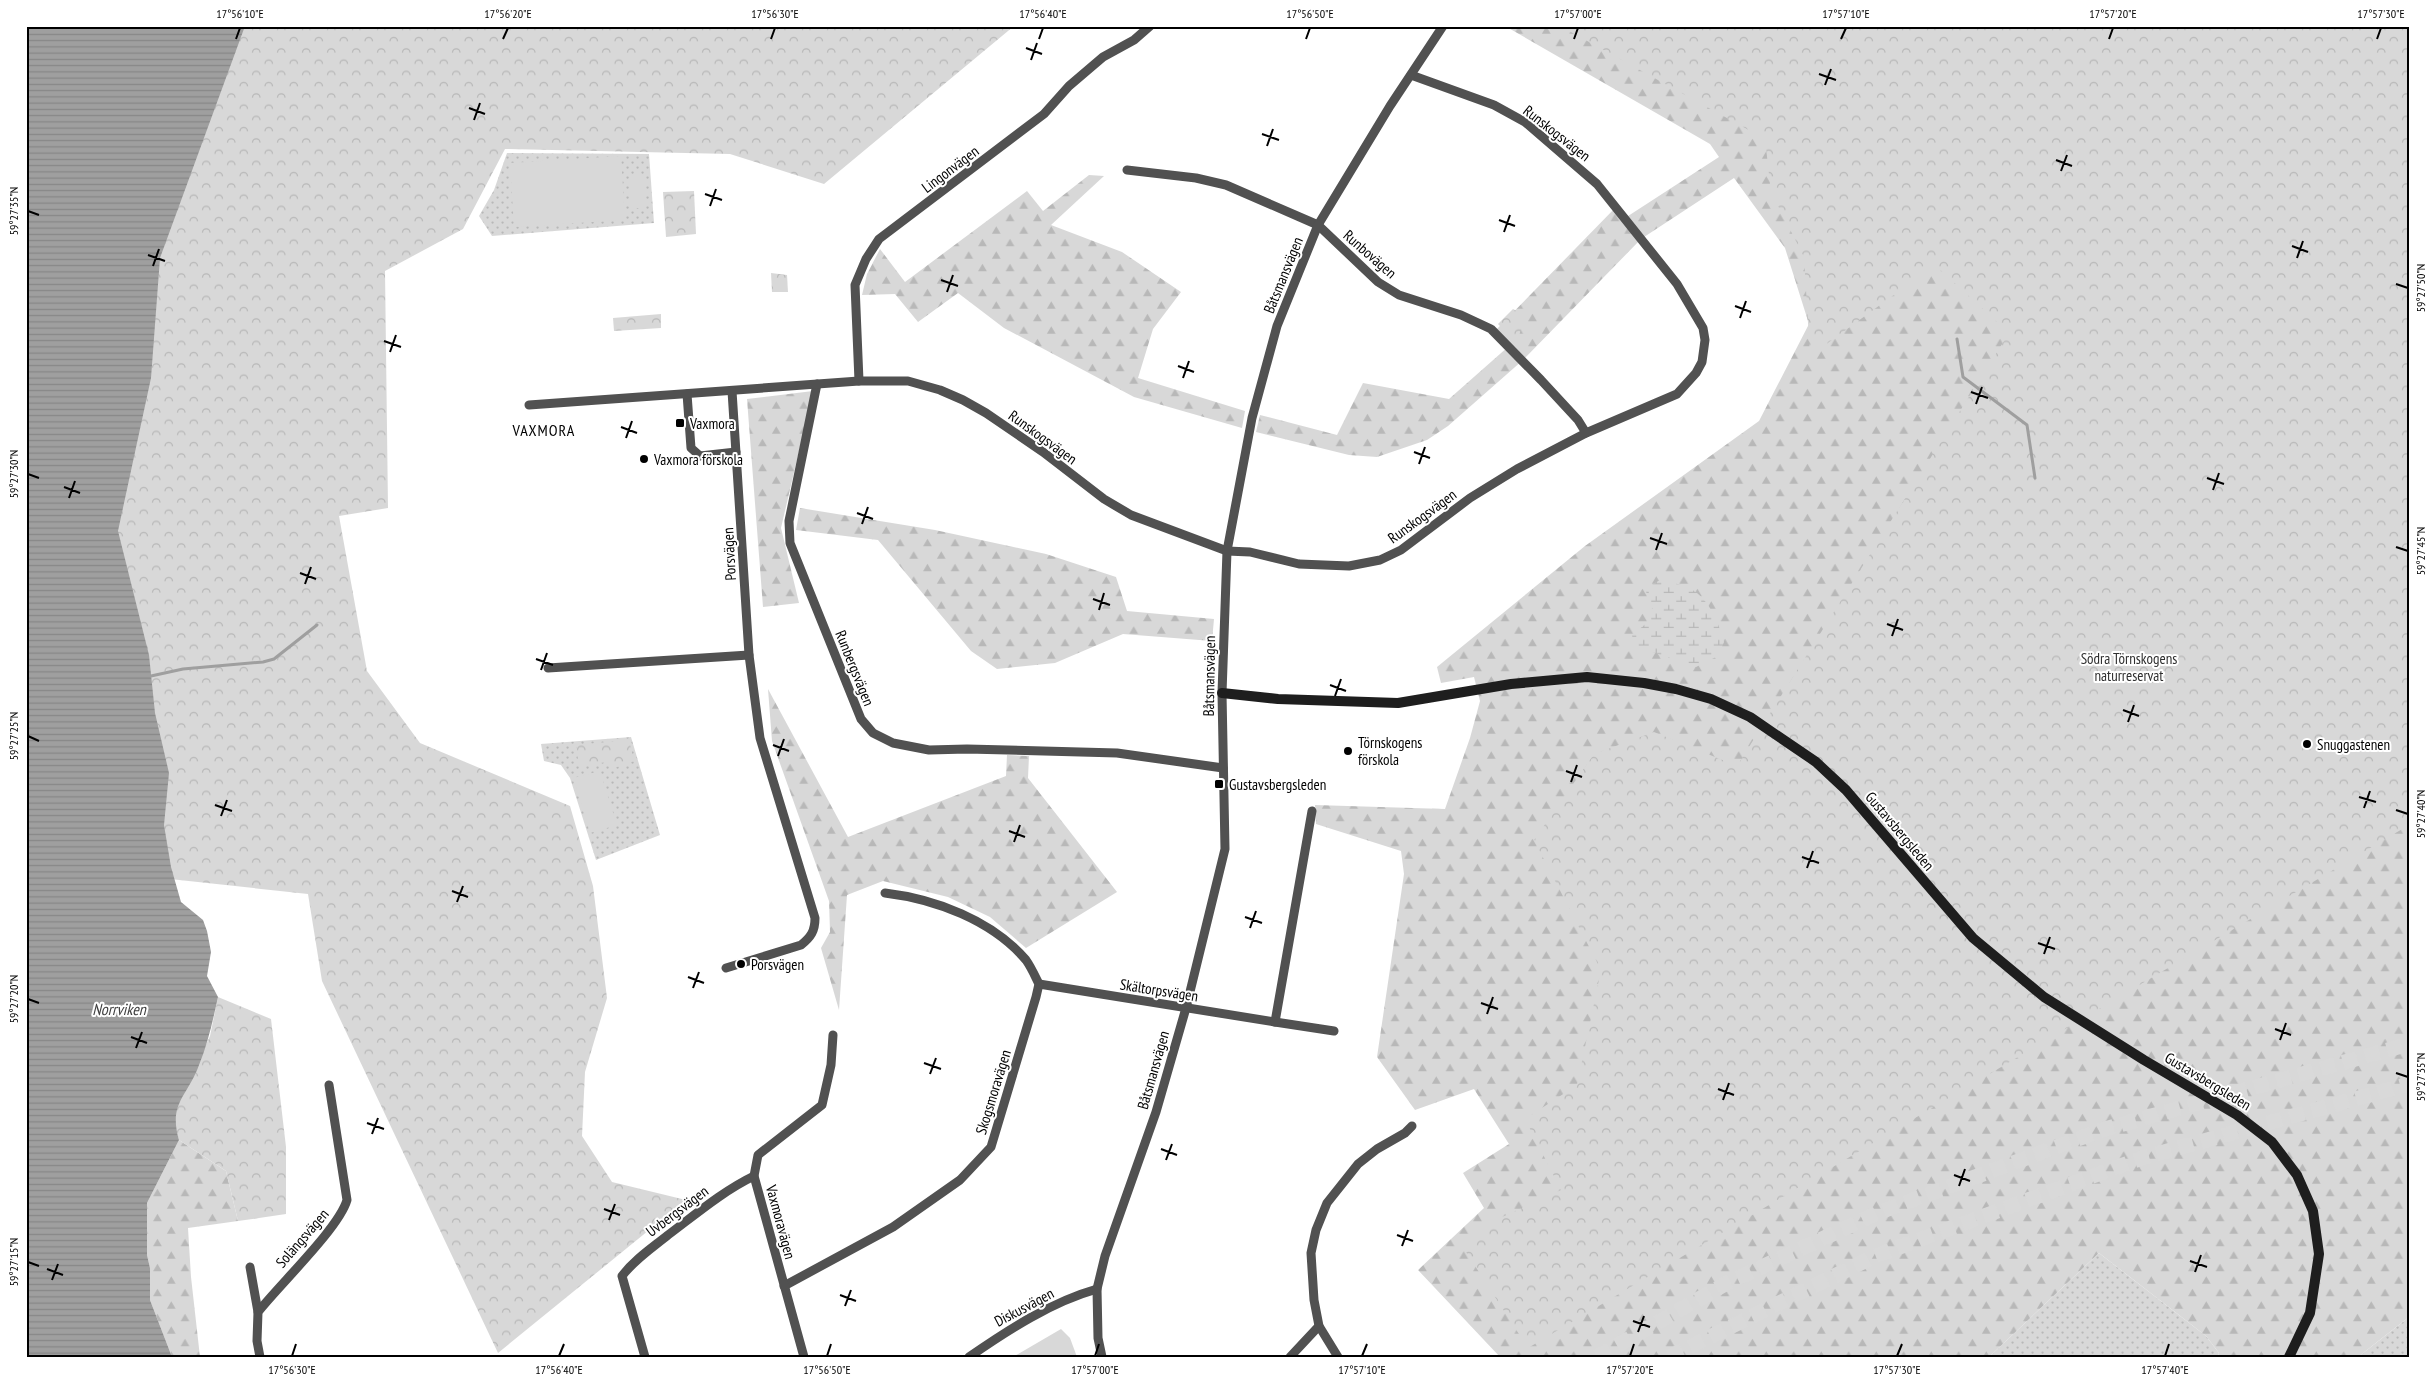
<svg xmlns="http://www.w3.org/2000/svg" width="2435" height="1383" font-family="'PT Sans Narrow',sans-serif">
  <defs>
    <pattern id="grass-dots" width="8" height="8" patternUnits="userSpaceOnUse" patternTransform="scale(1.25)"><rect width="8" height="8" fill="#d8d8d8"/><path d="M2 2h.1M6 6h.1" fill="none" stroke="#b8b8b8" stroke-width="1.8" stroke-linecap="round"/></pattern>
    <pattern id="forest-firs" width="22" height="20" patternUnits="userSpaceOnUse" patternTransform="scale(1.25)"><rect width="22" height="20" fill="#d8d8d8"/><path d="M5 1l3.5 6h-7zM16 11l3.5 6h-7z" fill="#b8b8b8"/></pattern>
    <pattern id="wetland-marsh" width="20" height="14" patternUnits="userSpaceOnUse" patternTransform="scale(1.25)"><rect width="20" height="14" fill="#d8d8d8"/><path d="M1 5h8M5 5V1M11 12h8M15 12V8" fill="none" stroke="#b8b8b8"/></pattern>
    <pattern id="park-crowns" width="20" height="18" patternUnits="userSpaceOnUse" patternTransform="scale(1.25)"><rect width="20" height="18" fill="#d8d8d8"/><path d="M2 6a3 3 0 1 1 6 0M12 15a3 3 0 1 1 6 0" fill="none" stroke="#b8b8b8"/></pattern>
    <pattern id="water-rules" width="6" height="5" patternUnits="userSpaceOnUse" patternTransform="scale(1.25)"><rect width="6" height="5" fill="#9f9f9f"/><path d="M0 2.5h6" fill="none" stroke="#878787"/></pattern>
  </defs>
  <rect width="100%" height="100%" fill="#fff"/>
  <!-- grass -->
  <g fill="url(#grass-dots)">
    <polygon points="507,153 649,154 654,223 492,236 479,216 494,190"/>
    <polygon points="631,737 660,835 596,860 570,778 561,765 544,761 541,744"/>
    <polygon points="2099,1253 2206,1336 2219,1353 2218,1357 1989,1357"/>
    <polygon points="2409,1317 2408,1357 2358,1357"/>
  </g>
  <!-- forest -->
  <g fill="url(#forest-firs)">
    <polygon points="1505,26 2409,26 2409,1317 2358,1357 2218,1357 2219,1353 2206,1336 2099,1253 1989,1357 1500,1357 1418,1270 1484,1208 1463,1173 1509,1144 1474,1089 1415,1110 1377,1057 1404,874 1401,851 1316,824 1315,805 1445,809 1470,738 1480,701 1474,677 1441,683 1437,667 1585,546 1759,421 1809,324 1785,248 1734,178 1641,239 1523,360 1448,426 1427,440 1377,457 1349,455 1256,432 1260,415 1337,435 1363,383 1449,399 1509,346 1494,332 1616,207 1625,218 1719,157 1710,144"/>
    <polygon points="1089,175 1104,176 1051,225 1122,252 1181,292 1153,329 1138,378 1245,411 1242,428 1134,397 1004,328 958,293 918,322 895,294 862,295 867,274 880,249 905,282 1027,191 1043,211"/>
    <polygon points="813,391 781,528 799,603 763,607 747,399"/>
    <polygon points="800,508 935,530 1046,554 1116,577 1127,611 1214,619 1212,641 1123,634 1055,663 997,669 971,651 878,540 796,530"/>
    <polygon points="768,689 848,837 1006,776 1007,755 1029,756 1028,778 1117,892 1026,948 990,917 948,897 883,881 847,895 839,1010 821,948 830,932 829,901 772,741"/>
    <polygon points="179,1140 226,1171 238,1221 188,1228 191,1277 200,1357 172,1357 150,1300 150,1268 147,1255 147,1203"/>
  </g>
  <!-- wetland -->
  <path fill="url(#wetland-marsh)" d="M1660,580C1670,583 1683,584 1691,589C1710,600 1718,622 1724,642L1718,656L1696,667L1634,646L1632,635L1648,622L1653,610L1645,589Z"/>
  <!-- park -->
  <g fill="url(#park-crowns)">
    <polygon points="175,26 1014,26 824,184 730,154 505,149 463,229 385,271 388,508 339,516 367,671 420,743 570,806 593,886 607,998 585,1072 582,1136 612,1182 686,1200 498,1353 322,981 308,894 105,872 92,393"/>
    <polygon points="1560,26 2409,26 2409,825 1528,1348 1466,1252 1487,1224 1561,1190 1525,1119 1577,1085 1601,970 1534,840 1594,754 1654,732 1737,766 2009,333 1935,265 1810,356 1804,257 1771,192 1765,139"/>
    <polygon points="694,191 696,234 666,237 663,192"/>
    <polygon points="771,273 787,275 788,292 772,292"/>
    <polygon points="1513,309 1524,315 1518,341 1512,339 1498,324"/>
    <polygon points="661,314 661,328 614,331 613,318"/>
    <polygon points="629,740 634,761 614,768 607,762 579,766 576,745"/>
    <polygon points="218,997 271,1019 286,1147 286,1214 238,1221 226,1171 179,1140 174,1123 177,1107 210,1036"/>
  </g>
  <!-- garden -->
  <g fill="#d8d8d8">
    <polygon points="621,156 625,220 514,227 510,163"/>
    <polygon points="644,175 644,208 631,208 630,176"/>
    <polygon points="600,771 617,825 590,833 573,778"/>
    <polygon points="1061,1329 1070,1338 1077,1357 1013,1357"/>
  </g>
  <!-- water -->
  <path fill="url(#water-rules)" d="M26,26H245L160,258L151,378L118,531L149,655L155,713L169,773L164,825L171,867L181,902L203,920L207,931L211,952L207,976L218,997C213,1020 208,1043 199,1065C188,1096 168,1103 179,1140L147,1203V1255L150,1268V1300L172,1357H26Z"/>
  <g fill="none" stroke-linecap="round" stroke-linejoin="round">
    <!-- stream -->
    <g stroke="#9f9f9f" stroke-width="3">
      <polyline points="1957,339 1963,377 2027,425 2035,478"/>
      <polyline points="151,676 183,669 263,662 274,659 317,625"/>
    </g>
    <!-- highway-tunnel -->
    <g stroke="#d9d9d9" stroke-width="15" stroke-dasharray="15 8" stroke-linecap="butt">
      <polyline points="1597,1357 1727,1283 1880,1212 2105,1129 2409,1044"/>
      <polyline points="1669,1357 1875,1256 2142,1158 2409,1084"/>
    </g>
    <!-- street -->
    <g stroke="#515151" stroke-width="9">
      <polyline points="1127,170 1196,178 1226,185 1318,225 1378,282 1399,295 1461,315 1491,329 1541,380 1578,420 1586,433"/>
      <polyline points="859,381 855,285 866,259 879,239 1044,114 1069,86 1103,57 1134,40 1150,26"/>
      <polyline points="817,384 789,521 790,543 861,719 873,733 893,743 929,750 967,749 1117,753 1223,768"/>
      <polyline points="687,394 691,448 700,456 736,452"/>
      <polyline points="529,405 859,381 908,381 940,390 963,400 986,413 1043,452 1104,499 1131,515 1227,551 1250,552 1299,564 1349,566 1380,560 1401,550 1470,498 1517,469 1586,433 1677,394 1696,373 1702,362 1705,340 1703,328 1677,284 1597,184 1525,122 1494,105 1411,75"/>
      <polyline points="548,668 749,655"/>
      <path d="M726,968L801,945C811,937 815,931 815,918L760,738L749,655L732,391"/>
      <polyline points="1039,984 1275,1022 1312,811"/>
      <polyline points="1275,1022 1334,1031"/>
      <polyline points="250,1267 258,1312"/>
      <path d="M784,1286L893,1227L960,1180L991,1147L1036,997L1039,984C1035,976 1031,967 1026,960C992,920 935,899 885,893"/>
      <path d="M260,1357L257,1341L258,1312C279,1285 339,1228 347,1200L329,1085"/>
      <path d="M645,1357L622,1276C635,1259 652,1248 668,1235C696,1214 723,1191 754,1176"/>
      <polyline points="804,1357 754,1176 758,1155 822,1105 831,1065 833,1035"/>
      <path d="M969,1357C1008,1330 1051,1302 1097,1289"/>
      <polyline points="1102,1357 1098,1338 1097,1289 1105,1256 1156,1112 1186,1008 1225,849 1222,693 1227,551 1252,418 1277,326 1318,225 1390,106 1443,26"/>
      <polyline points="1290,1357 1319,1326"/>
      <polyline points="1338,1357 1319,1326 1314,1300 1311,1253 1316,1230 1327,1203 1358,1164 1377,1149 1405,1133 1412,1126"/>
    </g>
    <!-- secondary -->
    <polyline stroke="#1e1e1e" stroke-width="10" points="1222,693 1278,699 1398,703 1511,684 1587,677 1644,683 1676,689 1711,699 1750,717 1816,762 1846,790 1973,938 2044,997 2144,1060 2237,1115 2272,1142 2297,1175 2313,1211 2319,1254 2310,1313 2289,1357"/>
  </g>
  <!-- ticks -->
  <path fill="none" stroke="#000" stroke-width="2" d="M236,39L240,28M503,39L508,28M771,39L775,28M1039,39L1043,28M1306,39L1310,28M1574,39L1578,28M1841,39L1846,28M2109,39L2113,28M2377,39L2381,28M1026,48L1042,54M1031,60L1037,43M1819,74L1836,80M1825,85L1831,69M469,108L485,114M474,120L480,103M1262,134L1279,140M1267,146L1273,129M2056,160L2072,166M2061,171L2067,155M705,194L722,200M710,206L716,189M28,211L39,215M1499,220L1515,226M1504,232L1510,215M2292,246L2308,252M148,255L165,261M2297,258L2303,241M153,266L159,249M941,280L958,286M2396,284L2408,288M947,292L953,275M1735,306L1751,312M1740,318L1746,301M384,341L401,347M390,352L396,335M1178,366L1194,372M1183,378L1189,361M1971,392L1988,398M1976,404L1982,387M621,427L637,433M626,438L632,421M1414,452L1430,458M1419,464L1425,447M28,474L39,478M2207,478L2224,484M64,487L80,493M2213,490L2219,473M69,498L75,481M857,513L873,519M862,524L868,507M1650,538L1667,544M2396,547L2408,551M1656,550L1662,533M300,573L316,579M305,584L311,567M1093,599L1110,605M1099,610L1104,593M1887,624L1903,630M1892,636L1898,619M536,659L553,665M541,670L547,653M1330,685L1346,691M1335,696L1341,679M2123,710L2139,716M2128,722L2134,705M28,736L39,741M773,745L789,751M778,756L784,739M1566,771L1582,777M1571,782L1577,765M2359,797L2376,802M215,805L232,811M2364,808L2370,791M2396,810L2408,814M221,816L227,800M1009,831L1025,837M1014,842L1020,825M1802,857L1819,863M1807,868L1813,851M452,891L468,897M457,902L463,886M1245,917L1262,923M1250,928L1256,911M2038,943L2055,949M2044,954L2050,937M688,977L704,983M693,988L699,972M28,999L39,1003M1481,1003L1498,1009M1487,1014L1493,997M2275,1029L2291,1035M131,1037L147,1043M2280,1040L2286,1023M136,1048L142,1032M924,1063L941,1069M2396,1073L2408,1077M930,1074L936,1058M1718,1089L1734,1095M1723,1100L1729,1083M367,1123L384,1129M372,1134L378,1118M1161,1149L1177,1155M1166,1160L1172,1144M1954,1175L1970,1181M1959,1186L1965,1169M604,1209L620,1215M609,1220L615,1204M1397,1235L1413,1241M1402,1246L1408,1230M2190,1261L2207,1267M28,1262L39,1266M47,1269L63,1275M2195,1272L2201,1255M52,1280L58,1264M840,1295L856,1301M845,1306L851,1290M1633,1321L1650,1327M1638,1332L1644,1316M292,1356L296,1344M559,1356L564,1344M827,1356L831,1344M1095,1356L1099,1344M1362,1356L1367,1344M1630,1356L1634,1344M1897,1356L1902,1344M2165,1356L2169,1344"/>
  <!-- markers -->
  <g fill="#000" stroke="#fff" stroke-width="2">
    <rect x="675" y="418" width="10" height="10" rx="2.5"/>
    <circle cx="644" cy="459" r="5"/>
    <circle cx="2307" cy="744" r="5"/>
    <circle cx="1348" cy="751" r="5"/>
    <rect x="1214" y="779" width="10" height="10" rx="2.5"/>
    <circle cx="741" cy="964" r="5"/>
  </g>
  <g text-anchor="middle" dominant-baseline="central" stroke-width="4" stroke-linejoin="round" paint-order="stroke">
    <!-- street labels -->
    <g font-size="15" fill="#000" stroke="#fff">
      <text transform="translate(1557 133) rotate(38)">Runskogsvägen</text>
      <text transform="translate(950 169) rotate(-37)">Lingonvägen</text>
      <text transform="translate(1370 254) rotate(41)">Runbovägen</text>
      <text transform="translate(1283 275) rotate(-68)">Båtsmansvägen</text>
      <text transform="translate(1043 437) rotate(36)">Runskogsvägen</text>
      <text transform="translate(1422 516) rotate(-36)">Runskogsvägen</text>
      <text transform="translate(729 554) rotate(-93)">Porsvägen</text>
      <text transform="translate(855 668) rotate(68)">Runbergsvägen</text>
      <text transform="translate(1209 676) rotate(-89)">Båtsmansvägen</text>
      <text transform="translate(1900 831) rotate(50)">Gustavsbergsleden</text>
      <text transform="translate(1159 990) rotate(9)">Skältorpsvägen</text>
      <text transform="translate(1153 1070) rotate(-74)">Båtsmansvägen</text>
      <text transform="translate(2208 1081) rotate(31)">Gustavsbergsleden</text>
      <text transform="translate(993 1092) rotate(-73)">Skogsmoravägen</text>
      <text transform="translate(677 1211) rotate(-37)">Uvbergsvägen</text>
      <text transform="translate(781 1222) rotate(75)">Vaxmoravägen</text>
      <text transform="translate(302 1238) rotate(-49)">Solängsvägen</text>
      <text transform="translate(1024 1307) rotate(-28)">Diskusvägen</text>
    </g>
    <!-- poi labels -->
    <g font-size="15" fill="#000" stroke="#fff" text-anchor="start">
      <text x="690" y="423">Vaxmora</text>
      <text x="654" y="459">Vaxmora förskola</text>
      <text x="1358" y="742">Törnskogens<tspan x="1358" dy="17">förskola</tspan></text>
      <text x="2317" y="744">Snuggastenen</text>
      <text x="1229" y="784">Gustavsbergsleden</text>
      <text x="751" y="964">Porsvägen</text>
    </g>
    <!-- park labels -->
    <g font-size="15" fill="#2f2f2f" stroke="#fff">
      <text x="2129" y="658">Södra Törnskogens<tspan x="2129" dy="17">naturreservat</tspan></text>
    </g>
    <!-- neighbourhood labels -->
    <g font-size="16" letter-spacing="1" fill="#000" stroke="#fff">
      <text x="544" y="430">VAXMORA</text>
    </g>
    <!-- water labels -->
    <g font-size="16" font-style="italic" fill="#404040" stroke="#fff">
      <text x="119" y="1009">Norrviken</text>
    </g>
  </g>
  <!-- border -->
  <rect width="2435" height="1383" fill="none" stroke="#ffffff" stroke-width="55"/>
  <rect x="28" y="28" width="2380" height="1328" fill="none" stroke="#000" stroke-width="2"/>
  <g font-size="12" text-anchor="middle" fill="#000">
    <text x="240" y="18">17°56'10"E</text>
    <text x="508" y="18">17°56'20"E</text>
    <text x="775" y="18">17°56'30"E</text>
    <text x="1043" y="18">17°56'40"E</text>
    <text x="1310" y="18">17°56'50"E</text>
    <text x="1578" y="18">17°57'00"E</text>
    <text x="1846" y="18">17°57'10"E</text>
    <text x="2113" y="18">17°57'20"E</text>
    <text x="2381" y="18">17°57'30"E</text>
    <text transform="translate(14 211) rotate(-90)" y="4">59°27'35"N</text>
    <text transform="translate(2421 288) rotate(-90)" y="4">59°27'50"N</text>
    <text transform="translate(14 474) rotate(-90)" y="4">59°27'30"N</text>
    <text transform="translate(2421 551) rotate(-90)" y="4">59°27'45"N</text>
    <text transform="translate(14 736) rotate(-90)" y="4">59°27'25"N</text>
    <text transform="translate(2421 814) rotate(-90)" y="4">59°27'40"N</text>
    <text transform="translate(14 999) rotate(-90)" y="4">59°27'20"N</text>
    <text transform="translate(2421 1077) rotate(-90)" y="4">59°27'35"N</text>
    <text transform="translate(14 1262) rotate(-90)" y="4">59°27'15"N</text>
    <text x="292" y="1374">17°56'30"E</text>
    <text x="559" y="1374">17°56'40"E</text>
    <text x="827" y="1374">17°56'50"E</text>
    <text x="1095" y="1374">17°57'00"E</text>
    <text x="1362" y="1374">17°57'10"E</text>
    <text x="1630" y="1374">17°57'20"E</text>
    <text x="1897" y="1374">17°57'30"E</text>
    <text x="2165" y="1374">17°57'40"E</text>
  </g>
</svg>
